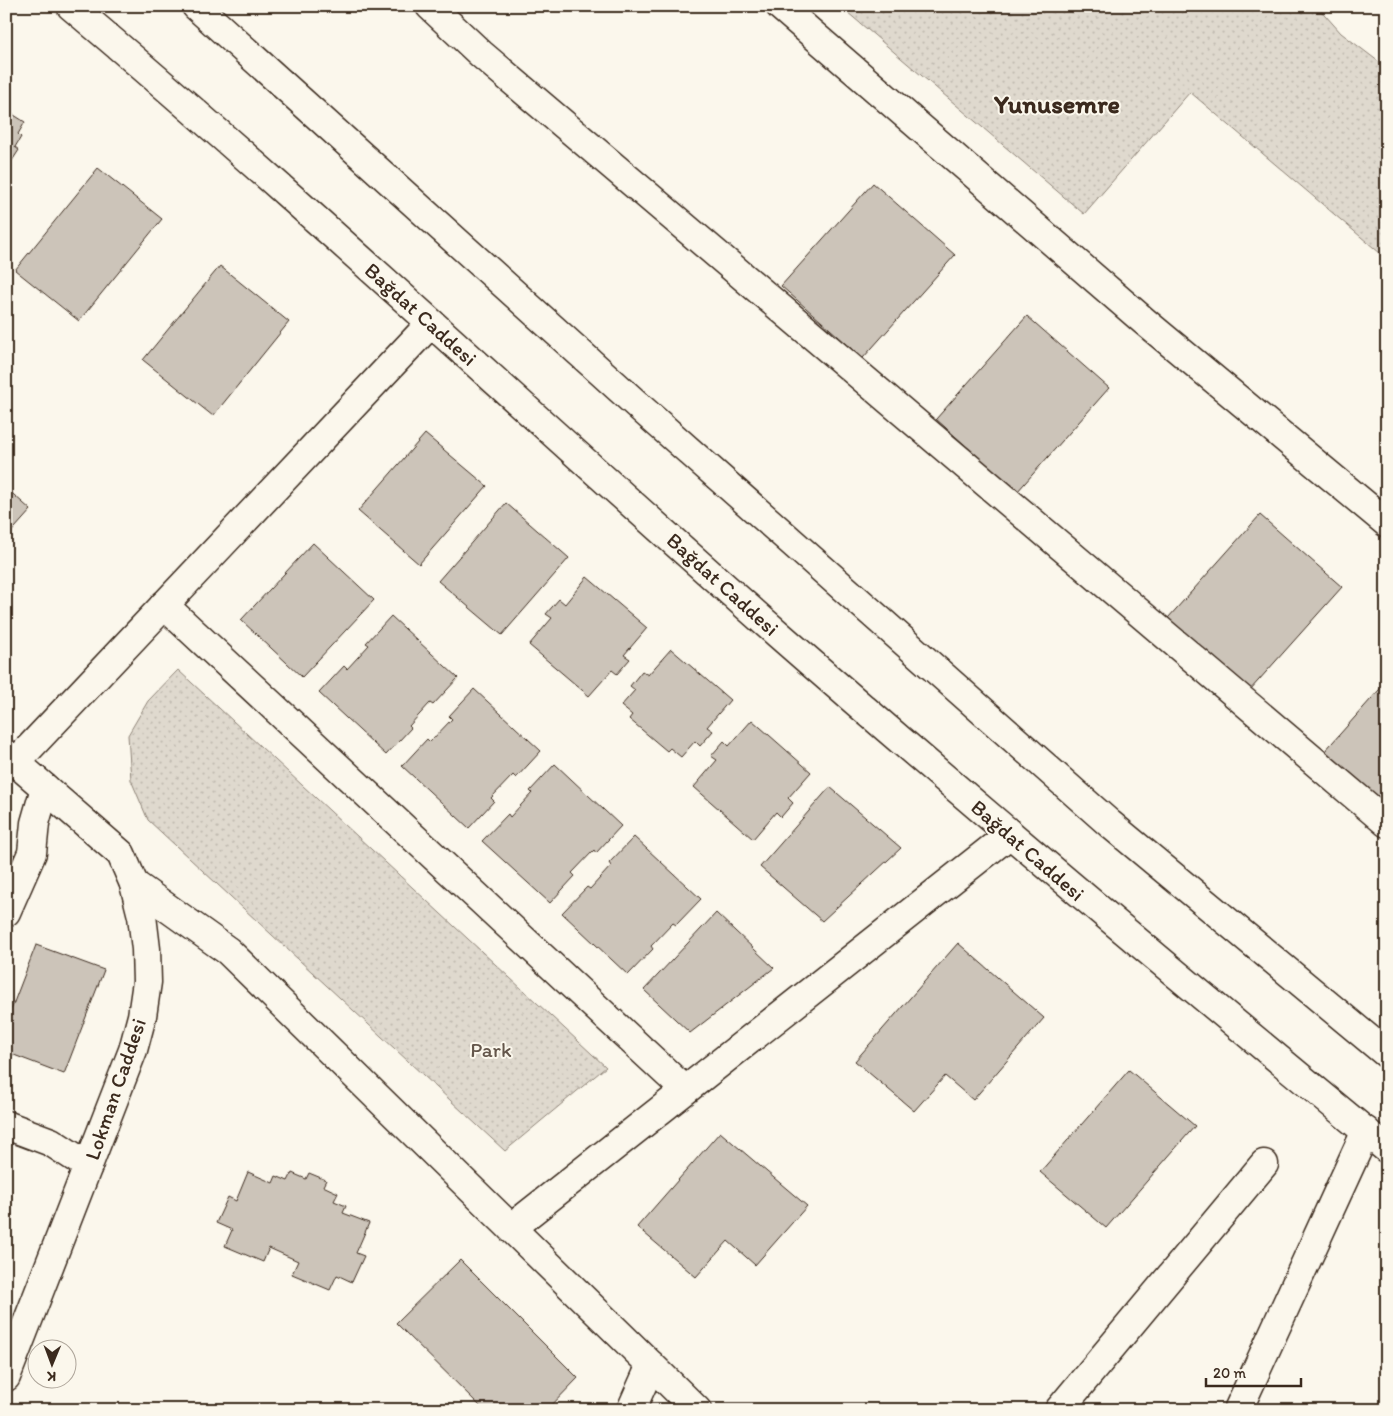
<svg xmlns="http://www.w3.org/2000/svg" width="1393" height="1416" font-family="Itim,sans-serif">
  <defs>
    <pattern id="green-dots" width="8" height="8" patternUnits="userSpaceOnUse" patternTransform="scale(1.25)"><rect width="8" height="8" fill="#dfd9ce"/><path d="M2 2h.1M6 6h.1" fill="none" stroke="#c0bab0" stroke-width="1.8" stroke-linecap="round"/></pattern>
  </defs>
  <rect width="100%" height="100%" fill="#fbf7ec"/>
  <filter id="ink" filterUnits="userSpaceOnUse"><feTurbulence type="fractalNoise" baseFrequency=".02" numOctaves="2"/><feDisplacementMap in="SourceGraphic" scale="10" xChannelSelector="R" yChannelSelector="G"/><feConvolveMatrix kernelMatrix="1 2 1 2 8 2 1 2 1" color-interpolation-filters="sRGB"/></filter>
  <g filter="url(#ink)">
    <!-- green -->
    <g fill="url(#green-dots)" stroke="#8d8276">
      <polygon points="840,6 1317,6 1341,33 1387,68 1387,259 1190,92 1084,214"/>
      <polygon points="178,670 606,1067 505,1151 148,820 131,780 128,735 148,701"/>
    </g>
    <!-- building -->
    <g fill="#ccc4b9" stroke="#3b2a1e">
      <polygon points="6,110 25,122 18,134 21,137 15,147 19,150 6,170"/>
      <polygon points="98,168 162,219 79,321 15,270"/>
      <polygon points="873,183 955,255 863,358 781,286"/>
      <polygon points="220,266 289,322 213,416 143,360"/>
      <polygon points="1027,316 1109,388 1017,492 936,419"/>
      <polygon points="425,434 487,486 419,564 358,511"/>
      <polygon points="6,488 31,510 6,538"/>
      <polygon points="506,503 569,558 502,635 438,581"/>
      <polygon points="1260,515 1342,587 1250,690 1168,618"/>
      <polygon points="313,543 374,600 302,677 241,620"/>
      <polygon points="587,577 647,628 624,655 630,659 617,674 612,670 589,696 529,645 552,618 546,614 559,599 565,604"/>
      <polygon points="391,616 458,678 433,705 430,703 409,726 411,728 386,755 319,693 344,666 347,669 369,645 366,643"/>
      <polygon points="671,649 730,700 707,727 713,731 700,746 695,741 681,757 670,748 667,751 629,719 632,715 621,706 635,690 630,686 642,671 648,675"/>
      <polygon points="1387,681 1387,807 1324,752"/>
      <polygon points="474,689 541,751 516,778 513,775 491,798 494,801 469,828 402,766 427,739 430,742 452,719 449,716"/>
      <polygon points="752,720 811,772 788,798 793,803 781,817 776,812 753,839 694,787 717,760 711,756 724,741 729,746"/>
      <polygon points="555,764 621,826 596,853 594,850 572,873 575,876 550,903 482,841 508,814 510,817 532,793 530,791"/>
      <polygon points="830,787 901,848 822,921 760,867"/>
      <polygon points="634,837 701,899 676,925 673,923 651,946 653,949 628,975 562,913 587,887 590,889 611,866 609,863"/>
      <polygon points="6,851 20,857 6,891"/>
      <polygon points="716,913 774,968 690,1033 644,990"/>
      <polygon points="958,943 1044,1018 973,1100 945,1076 914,1111 855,1061"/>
      <polygon points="36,945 104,970 64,1074 6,1052 6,1023"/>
      <polygon points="1129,1070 1195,1126 1106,1228 1040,1172"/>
      <polygon points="720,1132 807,1206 755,1265 728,1241 696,1277 637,1227"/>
      <polygon points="248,1172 273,1183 276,1176 288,1181 292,1173 306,1179 309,1173 326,1180 323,1186 338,1193 334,1201 346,1206 343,1213 369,1223 356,1253 364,1256 352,1282 337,1275 330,1290 292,1274 298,1261 269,1248 263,1262 225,1246 232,1230 216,1223 228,1197 236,1201"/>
      <polygon points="460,1260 578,1378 547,1410 484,1410 396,1323"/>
    </g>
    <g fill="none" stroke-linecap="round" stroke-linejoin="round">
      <!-- street casing -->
      <g stroke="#3b2a1e" stroke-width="31">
        <g id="street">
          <polyline points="430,6 481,54 1387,823"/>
          <polyline points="780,6 1144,321 1387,523"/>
          <polyline points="164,605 685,1090"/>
          <polyline points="16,762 431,323"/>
          <polyline points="134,884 228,951 697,1410"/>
          <polyline points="6,912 32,853 35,823 45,788"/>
          <polyline points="6,1125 51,1142 88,1166"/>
          <polyline points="511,1228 1010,834"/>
          <polyline points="631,1410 651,1365"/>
          <polyline points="1059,1410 1264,1164"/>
          <polyline points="1238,1410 1366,1131"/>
        </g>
      </g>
      <!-- secondary casing -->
      <g stroke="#3b2a1e" stroke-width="31">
        <polyline id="secondary" points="6,754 121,854 134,884 142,916 146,949 147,982 142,1016 133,1050 6,1377"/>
      </g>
      <!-- primary casing -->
      <g stroke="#3b2a1e" stroke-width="31">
        <g id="primary">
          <path d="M71,6C312,209 541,426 778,634C978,809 1182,980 1387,1149"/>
          <polyline points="196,6 643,410 1110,824 1387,1054"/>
        </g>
      </g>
      <!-- street -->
      <use href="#street" stroke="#fbf7ec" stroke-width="28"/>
      <!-- secondary -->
      <use href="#secondary" stroke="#fbf7ec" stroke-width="28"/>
      <!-- primary -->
      <use href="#primary" stroke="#fbf7ec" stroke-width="28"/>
    </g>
  </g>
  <g text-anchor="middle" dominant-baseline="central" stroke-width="4" stroke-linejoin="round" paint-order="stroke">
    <!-- street labels -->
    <g font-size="21" fill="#3b2a1e" stroke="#fbf7ec">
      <text transform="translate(421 314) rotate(42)">Bağdat Caddesi</text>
      <text transform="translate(723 584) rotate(42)">Bağdat Caddesi</text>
      <text transform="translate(1028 850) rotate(41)">Bağdat Caddesi</text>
      <text transform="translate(115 1089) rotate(-71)">Lokman Caddesi</text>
    </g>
    <!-- park labels -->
    <g font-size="21" fill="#64564a" stroke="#fbf7ec">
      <text x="491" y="1049">Park</text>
    </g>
    <!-- district labels -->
    <g font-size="26" font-weight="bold" fill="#3b2a1e" stroke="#fbf7ec">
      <text x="1057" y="104">Yunusemre</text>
    </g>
  </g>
  <!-- margin -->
  <rect width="1393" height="1416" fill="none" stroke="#fbf7ec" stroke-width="25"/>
  <rect x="12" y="12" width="1368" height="1391" fill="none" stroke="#3b2a1e" stroke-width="2" filter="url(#ink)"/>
  <!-- north arrow -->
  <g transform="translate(52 1364) rotate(181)"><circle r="24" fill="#fbf7ec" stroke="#aea59a"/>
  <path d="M0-4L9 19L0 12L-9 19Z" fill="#3b2a1e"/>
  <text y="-8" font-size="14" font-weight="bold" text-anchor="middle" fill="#3b2a1e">K</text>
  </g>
  <!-- scale -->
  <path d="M1206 1378v8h95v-8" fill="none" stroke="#3b2a1e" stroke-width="2.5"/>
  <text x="1213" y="1378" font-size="15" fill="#3b2a1e" stroke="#fbf7ec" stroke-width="4" paint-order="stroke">20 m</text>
</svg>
